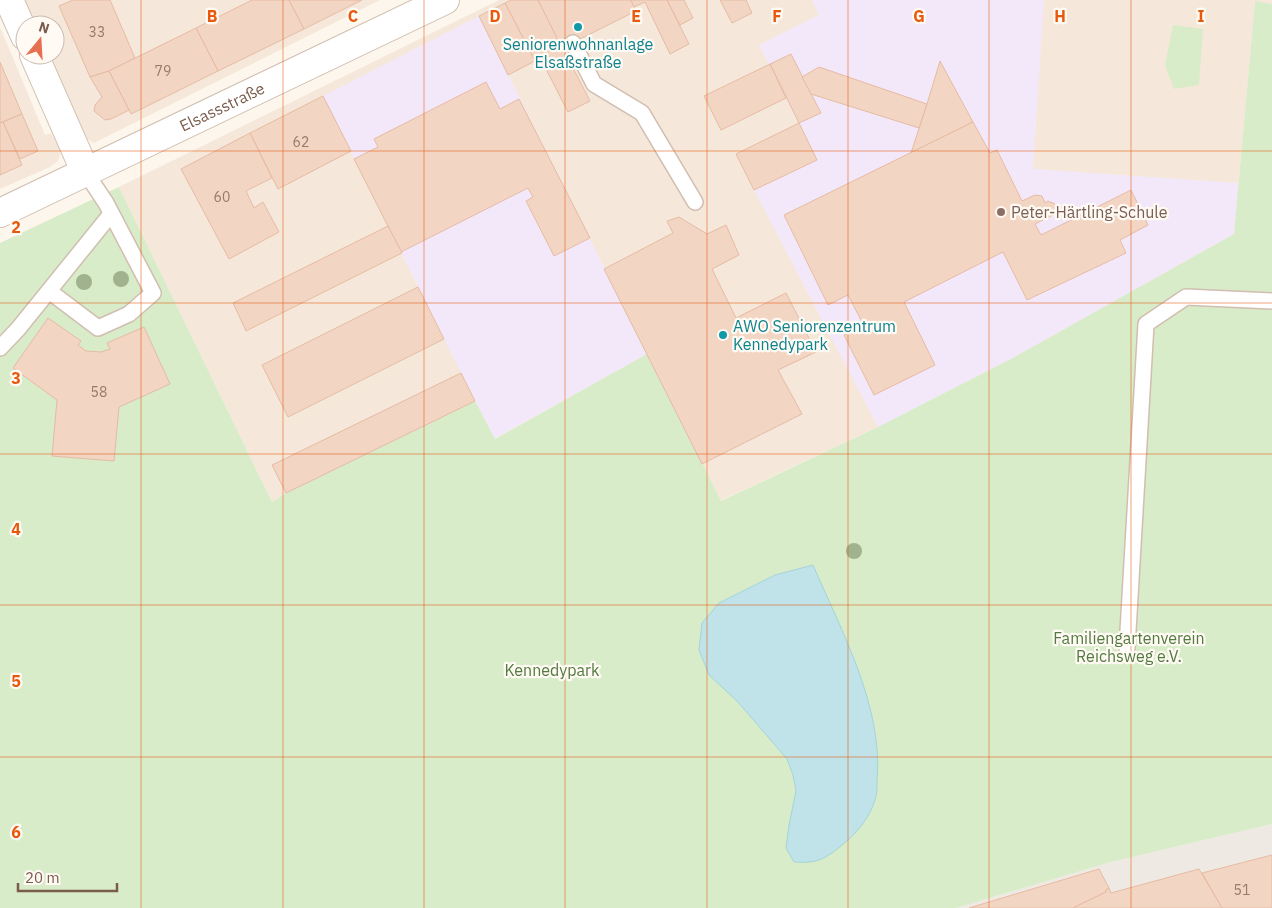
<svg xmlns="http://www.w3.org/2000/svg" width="1272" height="908" font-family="'IBM Plex Sans',sans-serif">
  <rect width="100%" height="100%" fill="#fdf6ec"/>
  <!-- residential -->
  <g fill="#f5e8da">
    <polygon points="23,0 380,0 94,143 83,137 47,55 55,55 55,25 34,25"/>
    <polygon points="499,0 1272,0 1272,4 1255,2 1234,234 1013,358 878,427 720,501 647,354 494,439 475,401 286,493 272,502 119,187"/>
    <polygon points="0,27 45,135 51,133 60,149 60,155 58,161 50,167 0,189"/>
  </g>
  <!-- industrial -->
  <polygon fill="#efe9e4" points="1272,824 1272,908 956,908 1111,862"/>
  <!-- education -->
  <g fill="#f3e8fa">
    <polygon points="812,0 1044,0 1033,169 1239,183 1234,234 1013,358 878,427 754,190 817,160 759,45 819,15"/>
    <polygon points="479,16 647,354 494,439 323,96"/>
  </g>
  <!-- green -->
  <g fill="#d8ecc9">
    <polygon points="1255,1 1272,4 1272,824 1111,862 956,908 0,908 0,243 119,187 272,502 286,493 475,401 495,439 647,354 721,501 878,427 1013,358 1234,234"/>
    <polygon points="1173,25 1203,29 1199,85 1174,89 1165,65"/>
  </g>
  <!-- water -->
  <path fill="#bfe3e8" stroke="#a5d3da" d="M813,565C841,630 884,708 877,781C877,787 877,794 875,800C870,816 860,829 848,840C828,857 820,864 794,862L786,848L789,825L796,791L793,775L787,759L737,701L709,675L699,650L702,623L719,603L775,575Z"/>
  <!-- building -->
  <g fill="#f3d5c3" stroke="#e6bba3">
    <polygon points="73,0 110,0 135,58 109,71 90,77 59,6"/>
    <polygon points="252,0 289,0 304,29 218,71 196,28"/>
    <polygon points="289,0 362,0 304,29"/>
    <polygon points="511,0 538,0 590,101 568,112 546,69 550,59 547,54 535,61 505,3"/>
    <polygon points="538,0 631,0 636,11 562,48"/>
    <polygon points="631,0 667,0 689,44 670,54 645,2 634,7"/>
    <polygon points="667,0 684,0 693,18 680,25"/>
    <polygon points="720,0 746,0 752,13 732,23"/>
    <polygon points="505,3 535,61 508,75 479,16"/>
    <polygon points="196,28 218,71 131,114 109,71"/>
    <polygon points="791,54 821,113 799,123 770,64"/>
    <polygon points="940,61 973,122 911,153 927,104"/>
    <polygon points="0,62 22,114 0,123"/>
    <polygon points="770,64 786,98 721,130 704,96"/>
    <polygon points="819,67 927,104 919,128 811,94 802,77"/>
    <polygon points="109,71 129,110 111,119 105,120 94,111 95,105 102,97 90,77"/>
    <polygon points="486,82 500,109 519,99 590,238 554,256 526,201 533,197 528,188 401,252 354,159 378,147 374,139"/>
    <polygon points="323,96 351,151 278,189 250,133"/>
    <polygon points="22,114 38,151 20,159 3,122"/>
    <polygon points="3,122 22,165 0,175 0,123"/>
    <polygon points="973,122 990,153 997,150 1022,201 1035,195 1042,196 1045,203 1048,201 1055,204 1059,212 1035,224 1041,235 1131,190 1148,225 1120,240 1126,253 1027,300 1003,252 904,302 935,365 874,395 844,335 864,326 848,295 828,305 784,215"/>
    <polygon points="799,123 817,160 754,190 736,154"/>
    <polygon points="250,133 272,178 246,191 254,208 263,202 279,232 229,259 181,169"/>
    <polygon points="679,217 707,234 726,225 739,255 712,269 736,318 786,293 816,352 778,370 802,414 702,464 604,269 673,233 667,221"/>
    <polygon points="388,226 402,253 246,331 233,303"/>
    <polygon points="418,287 444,339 288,417 262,365"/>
    <polygon points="48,318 81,341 78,345 86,351 101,352 110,349 107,343 144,327 170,384 119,407 114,461 52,456 57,400 13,368"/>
    <polygon points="461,373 475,401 286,493 272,465"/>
    <polygon points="1272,855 1272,908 1222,908 1202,873"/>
    <polygon points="1099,869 1109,888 1106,890 1106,892 1073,908 969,908"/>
    <polygon points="1199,869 1222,908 1073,908 1106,892 1106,890 1109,888 1111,893"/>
  </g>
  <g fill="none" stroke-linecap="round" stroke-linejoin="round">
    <!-- lane casing -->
    <g stroke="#d1beb0" stroke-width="18">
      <g id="lane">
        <polyline points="573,43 594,84 642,113 695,202"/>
        <polyline points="49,291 98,328 129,314 153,293 106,203 86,173"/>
        <polyline points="0,348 18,329 111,214"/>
        <polyline points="1127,648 1146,324 1186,297 1272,301"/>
      </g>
    </g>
    <!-- street casing -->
    <g stroke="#d1beb0" stroke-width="30">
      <g id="street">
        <polyline points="9,0 25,36"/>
        <polyline points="34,55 86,173"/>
        <path id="s1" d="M0,213L445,0"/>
      </g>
    </g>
    <!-- lane -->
    <use href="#lane" stroke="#fff" stroke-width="15"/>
    <!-- street -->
    <use href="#street" stroke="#fff" stroke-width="28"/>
  </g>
  <!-- trees -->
  <g fill="#a0b28e">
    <circle cx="121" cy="279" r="8"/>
    <circle cx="84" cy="282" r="8"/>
    <circle cx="854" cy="551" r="8"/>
  </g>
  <!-- grid -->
  <path fill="none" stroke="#e8590c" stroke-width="1" stroke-opacity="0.55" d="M141,0V908M283,0V908M424,0V908M565,0V908M707,0V908M848,0V908M989,0V908M1131,0V908M0,151H1272M0,303H1272M0,454H1272M0,605H1272M0,757H1272"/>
  <!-- markers -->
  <g fill="#0f9aa8" stroke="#fffaf3" stroke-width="2">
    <circle cx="578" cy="27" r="5"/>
    <circle cx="723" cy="335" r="5"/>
  </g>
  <circle fill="#8d6e63" stroke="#fffaf3" stroke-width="2" cx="1001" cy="212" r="5"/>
  <g text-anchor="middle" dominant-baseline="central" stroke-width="4.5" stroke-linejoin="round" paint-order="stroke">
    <!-- number labels -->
    <g font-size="14" fill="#987a6a">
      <text x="97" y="32">33</text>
      <text x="163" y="71">79</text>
      <text x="301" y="142">62</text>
      <text x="222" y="197">60</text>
      <text x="99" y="392">58</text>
      <text x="1242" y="890">51</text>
    </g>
    <!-- culture labels -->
    <g font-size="16" fill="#0d838f" stroke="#fffaf3">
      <text x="578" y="44">Seniorenwohnanlage<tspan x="578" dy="18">Elsaßstraße</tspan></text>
      <text x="733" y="326" text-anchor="start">AWO Seniorenzentrum<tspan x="733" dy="18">Kennedypark</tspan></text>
    </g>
    <!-- street labels -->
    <g font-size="16" fill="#7a5c4d" stroke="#fffaf3">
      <text stroke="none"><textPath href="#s1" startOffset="246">Elsassstraße</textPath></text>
    </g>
    <!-- education labels -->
    <g font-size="16" fill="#785e54" stroke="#fffaf3" text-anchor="start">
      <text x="1011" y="212">Peter-Härtling-Schule</text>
    </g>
    <!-- park labels -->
    <g font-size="16" fill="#537a41" stroke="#fffaf3">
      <text x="1129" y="638">Familiengartenverein<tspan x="1129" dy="18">Reichsweg e.V.</tspan></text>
      <text x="552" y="670">Kennedypark</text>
    </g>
  </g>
  <g font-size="16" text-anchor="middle" font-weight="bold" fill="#e8590c" stroke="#fffaf3" stroke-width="4.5" stroke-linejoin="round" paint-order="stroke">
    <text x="212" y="22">B</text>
    <text x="353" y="22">C</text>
    <text x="495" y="22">D</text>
    <text x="636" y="22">E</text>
    <text x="777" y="22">F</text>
    <text x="919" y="22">G</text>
    <text x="1060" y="22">H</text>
    <text x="1201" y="22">I</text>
    <text x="16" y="233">2</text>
    <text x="16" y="384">3</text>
    <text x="16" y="535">4</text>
    <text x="16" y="687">5</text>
    <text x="16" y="838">6</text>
  </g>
  <!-- north arrow -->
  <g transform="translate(40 40) rotate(18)"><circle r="24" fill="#fffaf3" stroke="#cabbb1"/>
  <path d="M0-4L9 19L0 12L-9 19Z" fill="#e76f51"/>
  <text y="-8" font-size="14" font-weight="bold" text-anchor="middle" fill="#7a5c4d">N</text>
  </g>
  <!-- scale -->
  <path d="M18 883v8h99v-8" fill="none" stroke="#7a5c4d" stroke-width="2.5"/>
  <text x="25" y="883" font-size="15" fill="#7a5c4d" stroke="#fffaf3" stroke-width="4" paint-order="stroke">20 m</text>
</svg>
